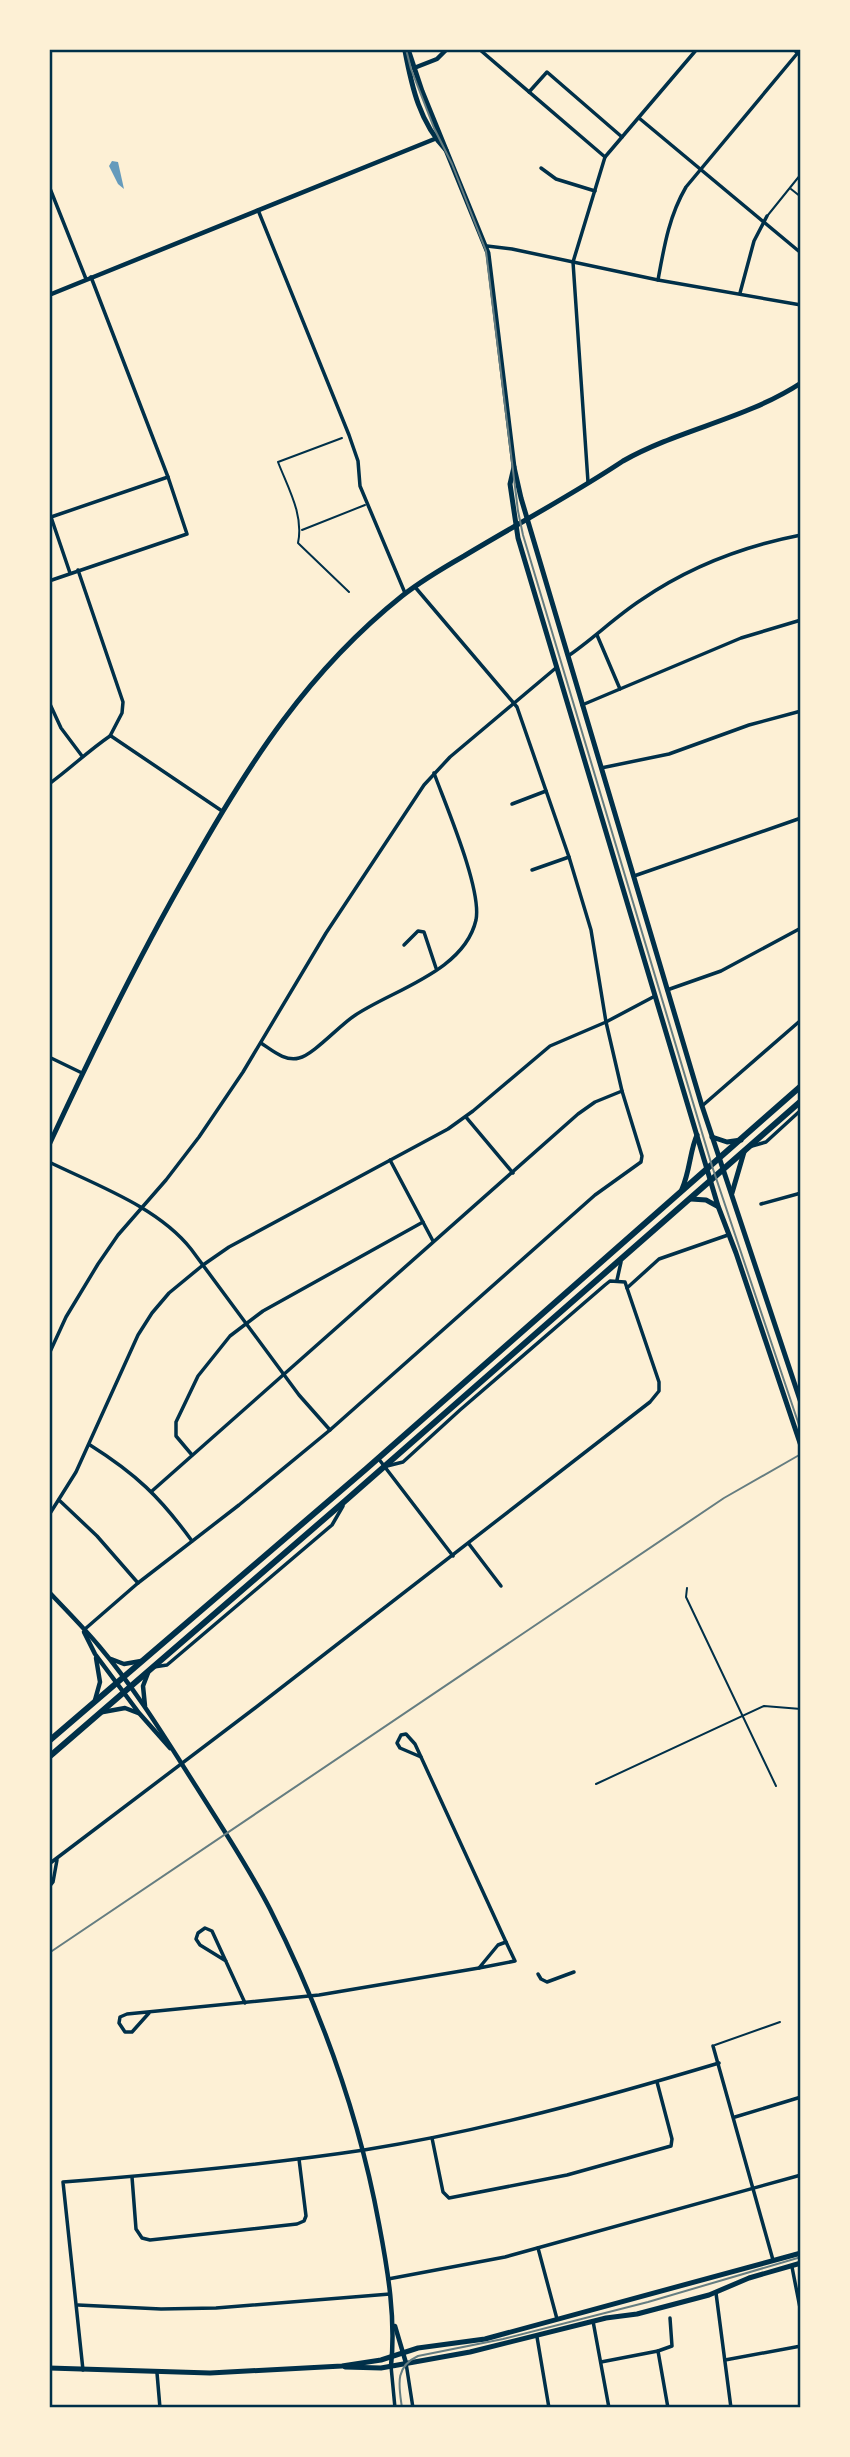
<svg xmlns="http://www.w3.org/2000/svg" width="850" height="2457" font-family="'Source Sans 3',sans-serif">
  <rect width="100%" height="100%" fill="#fdf0d5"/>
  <!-- water -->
  <polygon fill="#669bbc" points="112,161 118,162 124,189 118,184 109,166"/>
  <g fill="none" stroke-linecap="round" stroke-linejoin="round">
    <!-- service -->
    <g stroke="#003049" stroke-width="2">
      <polyline points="791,189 801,197"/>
      <polyline points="768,215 801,174"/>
      <path d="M342,438L278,462C288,488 304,515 298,543L349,592"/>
      <polyline points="302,530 365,505"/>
      <polyline points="687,1588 686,1597 776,1786"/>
      <polyline points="596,1784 764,1706 801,1709"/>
      <polyline points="715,2045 780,2022"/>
    </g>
    <!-- minor -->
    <g stroke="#003049" stroke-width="3.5">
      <polyline points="479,49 605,157"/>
      <polyline points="793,49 801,56"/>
      <polyline points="529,92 547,72 622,137"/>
      <polyline points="639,118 801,253"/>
      <polyline points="541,168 556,179 595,191"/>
      <polyline points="49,186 86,279"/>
      <polyline points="258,210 349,435 358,461 360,486 405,593"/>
      <polyline points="487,246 512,249 658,280 801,305"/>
      <path d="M658,280C664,247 669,216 686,187L801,49"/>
      <polyline points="740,293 754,241 767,216"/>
      <polyline points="588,482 573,262 605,157 697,49"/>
      <polyline points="78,570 123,702 122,713 110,736"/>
      <polyline points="70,573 51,517 168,477"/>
      <polyline points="49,581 187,534 168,477 91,277"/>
      <polyline points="597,635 620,689"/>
      <path d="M568,656C593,639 615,617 641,600C689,567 744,546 801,535"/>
      <polyline points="49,702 61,728 82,756"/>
      <polyline points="582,705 741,638 801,620"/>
      <polyline points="111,736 222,811"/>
      <polyline points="601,768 669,754 749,725 801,711"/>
      <path d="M49,784C71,768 88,751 110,736"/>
      <polyline points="512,804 546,791"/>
      <polyline points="532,870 569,857"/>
      <polyline points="634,876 801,818"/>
      <polyline points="404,945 418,931 424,932 436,968"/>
      <polyline points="667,990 721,971 801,928"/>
      <path d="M261,1043C272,1050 285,1062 299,1058C313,1055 340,1025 354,1016C392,990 464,972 476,920C482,889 446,806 434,773"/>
      <polyline points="49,1057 82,1073"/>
      <polyline points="702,1106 801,1020"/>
      <polyline points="466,1117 513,1173"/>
      <polyline points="752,1146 766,1142 801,1110"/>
      <polyline points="390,1160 433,1241"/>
      <path d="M49,1162C96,1185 158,1207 191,1249L299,1395L330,1430"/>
      <polyline points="761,1204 801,1193"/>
      <polyline points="617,1280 621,1262"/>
      <polyline points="49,1354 66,1317 98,1264 118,1235 166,1180 199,1137 243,1072 326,933 424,785 450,757 557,667"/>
      <path d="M90,1445C136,1474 160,1497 192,1541"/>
      <polyline points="192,1455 176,1436 176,1422 198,1376 230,1336 263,1311 423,1222"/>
      <polyline points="378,1458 453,1556"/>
      <polyline points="387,1466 403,1462 460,1410 605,1285 610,1281 625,1282 627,1288"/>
      <polyline points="152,1491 578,1114 595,1102 622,1091"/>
      <polyline points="59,1500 97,1536 138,1583"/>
      <polyline points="49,1515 76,1472 138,1335 152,1313 169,1293 203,1265 229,1247 448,1129 473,1111 550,1046 606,1022 655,996"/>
      <polyline points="469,1544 501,1586"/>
      <polyline points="85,1629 138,1583 239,1505 330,1430 595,1195 641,1162 642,1156 622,1091 606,1022 591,930 569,857 517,707 415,587"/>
      <polyline points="154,1667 167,1665 332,1525 343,1506"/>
      <polygon points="406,1734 415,1744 421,1757 400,1748 397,1743 401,1735"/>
      <polyline points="421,1757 506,1942"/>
      <polyline points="49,1864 255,1708 650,1402 659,1391 659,1382 627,1288 659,1259 728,1235"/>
      <polyline points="49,1887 53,1882 57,1860"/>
      <polygon points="506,1942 515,1961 479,1968 498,1945"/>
      <polyline points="226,1961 200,1945 196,1939 198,1933 205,1928 212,1931 245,2003"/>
      <polyline points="538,1974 541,1979 547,1982 574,1972"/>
      <polyline points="149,2013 132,2032 125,2032 119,2023 120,2017 127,2014 319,1995 479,1968"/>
      <polyline points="713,2046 773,2260"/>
      <polyline points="735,2117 801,2097"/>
      <polyline points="432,2138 443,2192 449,2198 567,2175 671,2146 672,2139 657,2082"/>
      <polyline points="132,2177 136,2229 142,2238 150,2240 297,2224 304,2221 306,2216 299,2159"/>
      <polyline points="538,2248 557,2319"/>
      <polyline points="792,2267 801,2313"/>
      <polyline points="388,2279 505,2257 801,2175"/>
      <polyline points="716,2293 731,2408"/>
      <polyline points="78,2305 161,2309 216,2308 390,2294"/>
      <polyline points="593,2321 609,2408"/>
      <polyline points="537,2337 549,2408"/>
      <polyline points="658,2351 672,2346 670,2318"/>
      <polyline points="725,2360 801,2346"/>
      <polyline points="601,2362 658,2351 668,2408"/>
      <polyline points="406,2363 413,2408"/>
      <polyline points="391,2366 395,2408"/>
      <path d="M83,2370L63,2182C164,2174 264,2165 364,2150C484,2131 602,2098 719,2063"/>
      <polyline points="157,2373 160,2408"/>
    </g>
    <!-- tertiary -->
    <g stroke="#003049" stroke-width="4.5">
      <polyline points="414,68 437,59 447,49"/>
      <polyline points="49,295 437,138"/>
      <path d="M49,1592C66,1610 84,1628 99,1646C137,1691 167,1741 199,1791C223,1829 249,1868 270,1909C320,2008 359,2115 379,2224C388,2271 396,2319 391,2366"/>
      <polyline points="84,1632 95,1654 139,1713 170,1748"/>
      <polyline points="111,1659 124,1664 141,1661"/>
      <polyline points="95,1700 100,1682 96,1658"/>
      <polyline points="145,1706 143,1686 148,1673"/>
      <polyline points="103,1712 125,1708 138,1713"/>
      <polyline points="395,2326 406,2363"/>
    </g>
    <!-- secondary -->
    <g stroke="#003049" stroke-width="5">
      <polyline points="408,49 422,91 488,253 514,467 521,498 702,1106 801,1403"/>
      <path d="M405,51C412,88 420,123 446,150"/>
      <polyline points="514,467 510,484 518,538 718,1206 736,1253 801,1446"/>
      <polyline points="712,1137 727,1142 741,1140"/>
      <path d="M49,1145C93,1050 139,956 191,866C249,763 308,671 402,596C421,581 443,568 464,556C517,524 572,495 623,461C680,429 746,419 801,383"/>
      <path d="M682,1189C690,1171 690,1150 697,1135"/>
      <polyline points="732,1193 744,1152"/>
      <polyline points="691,1199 706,1200 717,1206"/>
      <polyline points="345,2367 381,2368 470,2352 606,2318 637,2314 709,2295 749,2278 801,2263"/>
      <polyline points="49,2368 210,2373 342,2366 381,2360 418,2348 485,2339 801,2253"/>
    </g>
    <!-- primary -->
    <g stroke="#003049" stroke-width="6">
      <polyline points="49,1741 366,1469 801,1086"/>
      <polyline points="49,1757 345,1501 801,1101"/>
    </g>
    <!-- tram -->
    <g stroke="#657d81" stroke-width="2">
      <polyline points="406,49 411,69 434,128 452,164 486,251 518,511 523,535 712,1166 801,1431"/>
      <path d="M402,2408C399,2386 394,2367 418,2356L503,2339L648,2302L801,2257"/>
    </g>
    <!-- rail -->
    <polyline stroke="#657d81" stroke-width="2" points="49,1953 724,1498 801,1454"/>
  </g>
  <!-- border -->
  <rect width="850" height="2457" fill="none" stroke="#fdf0d5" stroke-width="102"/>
  <rect x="51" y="51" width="748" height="2355" fill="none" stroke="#003049" stroke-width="2.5"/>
</svg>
